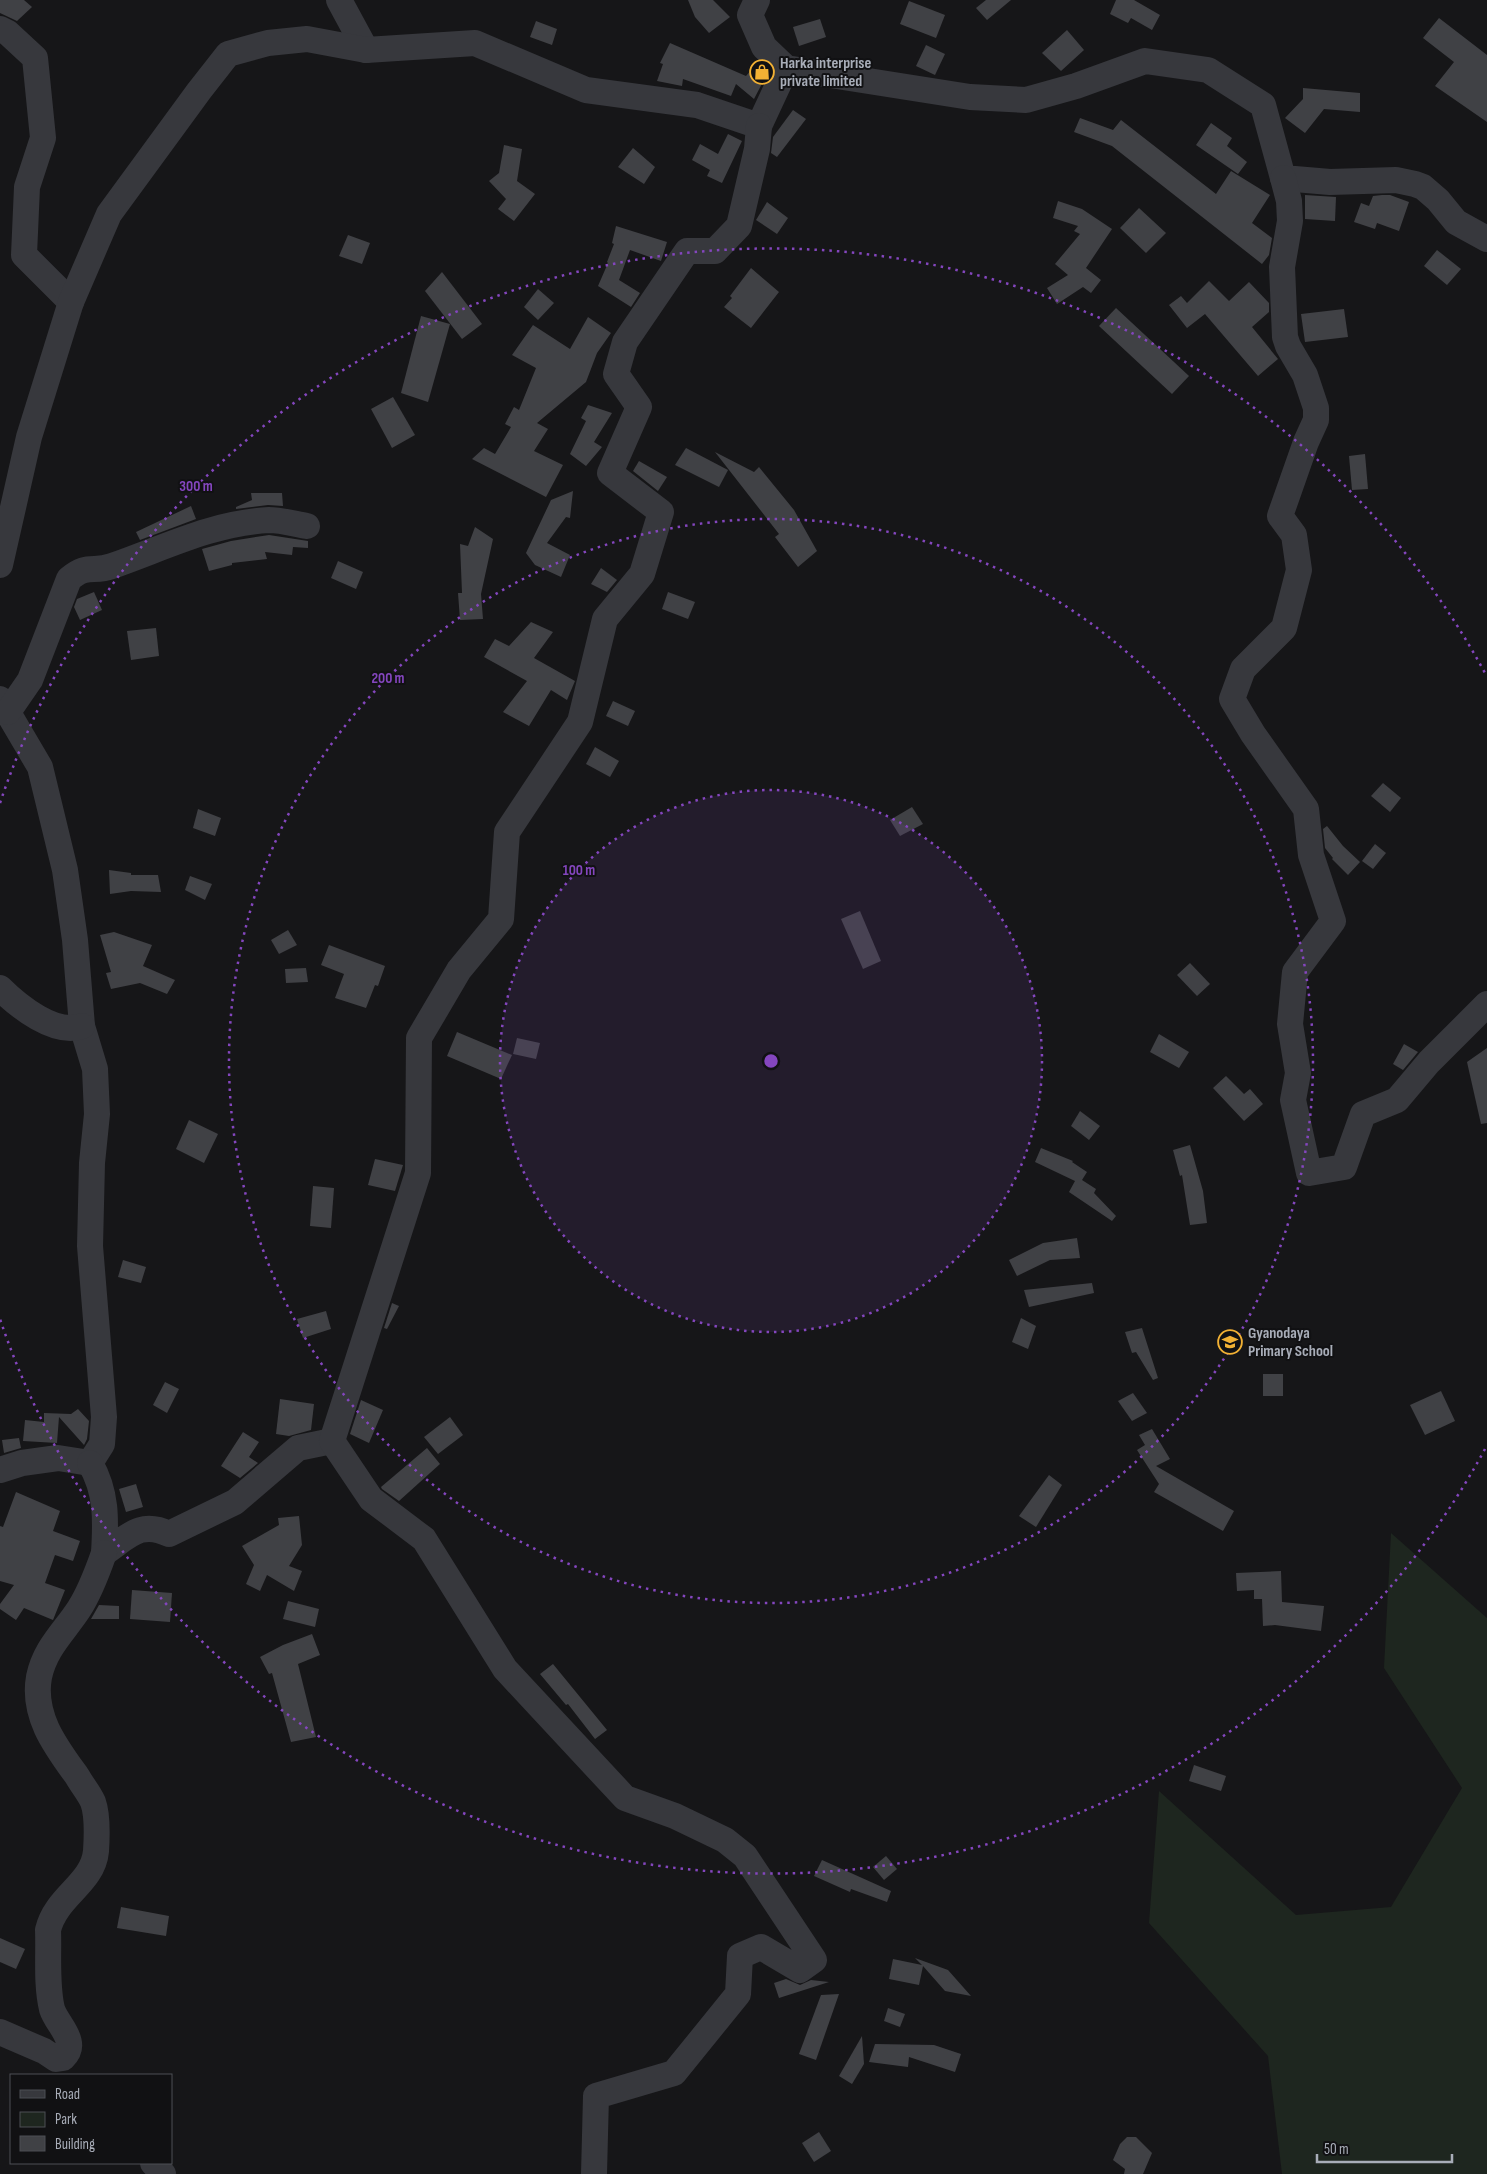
<svg xmlns="http://www.w3.org/2000/svg" width="1487" height="2174" font-family="'Sofia Sans Condensed',sans-serif">
  <rect width="100%" height="100%" fill="#161618"/>
  <!-- green -->
  <polygon fill="#1e261f" points="1391,1533 1487,1618 1487,2174 1282,2174 1268,2056 1149,1923 1159,1791 1296,1915 1391,1907 1462,1788 1384,1668"/>
  <!-- building -->
  <g fill="#404145">
    <polygon points="0,0 24,0 32,7 17,21 0,13"/>
    <polygon points="688,0 713,0 730,17 709,33 695,17"/>
    <polygon points="986,0 1011,0 987,20 976,8"/>
    <polygon points="1116,0 1134,0 1160,15 1152,30 1131,18 1128,23 1110,14"/>
    <polygon points="909,1 945,15 936,38 900,24"/>
    <polygon points="1439,18 1487,55 1487,122 1435,86 1454,62 1423,38"/>
    <polygon points="820,19 826,37 799,46 793,27"/>
    <polygon points="536,21 557,29 552,45 530,37"/>
    <polygon points="1067,30 1084,50 1061,71 1042,53"/>
    <polygon points="670,43 746,76 758,62 768,72 754,99 736,84 731,96 683,79 682,86 657,81 663,64 660,63"/>
    <polygon points="926,45 945,54 935,75 916,66"/>
    <polygon points="1303,88 1360,93 1360,112 1324,109 1305,133 1285,118 1303,99"/>
    <polygon points="793,110 806,119 777,157 771,153 773,137"/>
    <polygon points="1080,118 1113,130 1121,120 1216,194 1231,171 1270,195 1252,223 1272,238 1269,255 1262,264 1112,146 1074,132"/>
    <polygon points="1211,123 1232,138 1227,146 1247,162 1238,174 1196,145"/>
    <polygon points="728,134 742,141 722,183 707,176 710,170 692,160 700,144 718,154"/>
    <polygon points="504,145 522,149 517,181 535,194 514,221 498,209 506,199 489,181 499,173"/>
    <polygon points="633,148 655,167 644,184 618,167"/>
    <polygon points="1305,195 1336,197 1335,221 1305,219"/>
    <polygon points="1382,195 1390,195 1409,202 1399,231 1377,223 1375,229 1354,222 1361,203 1369,206 1373,196"/>
    <polygon points="1058,201 1082,209 1112,229 1086,268 1101,280 1091,293 1083,287 1057,304 1047,288 1068,275 1055,264 1080,234 1074,231 1078,226 1053,218"/>
    <polygon points="767,202 788,218 777,234 756,220"/>
    <polygon points="1139,208 1166,233 1146,253 1120,228"/>
    <polygon points="616,226 667,242 661,261 630,250 619,280 640,293 631,307 598,286 608,263 607,262 614,244 612,243"/>
    <polygon points="348,235 370,243 362,264 339,256"/>
    <polygon points="1437,250 1461,269 1447,285 1424,266"/>
    <polygon points="751,268 779,292 751,328 724,307 732,298 730,296"/>
    <polygon points="442,272 482,324 462,339 425,291"/>
    <polygon points="1209,281 1229,301 1249,282 1269,303 1269,312 1252,327 1278,359 1258,376 1205,314 1187,328 1169,305 1181,296 1187,303"/>
    <polygon points="538,289 554,303 538,320 524,307"/>
    <polygon points="1116,308 1189,376 1172,394 1099,326"/>
    <polygon points="1344,309 1348,337 1305,342 1301,314"/>
    <polygon points="421,316 450,324 428,402 401,393"/>
    <polygon points="588,317 611,333 597,353 586,382 537,423 548,429 534,451 563,465 546,497 472,459 484,448 495,454 511,427 505,424 514,407 519,410 536,368 512,355 533,325 570,349"/>
    <polygon points="393,397 415,435 392,448 371,409"/>
    <polygon points="588,405 612,413 594,442 602,447 586,466 570,454 586,421 581,418"/>
    <polygon points="686,448 728,470 719,487 675,465"/>
    <polygon points="715,452 754,472 759,467 794,510 817,551 798,567 775,537 779,534"/>
    <polygon points="1365,454 1368,489 1352,490 1349,456"/>
    <polygon points="639,461 667,477 658,491 633,471"/>
    <polygon points="573,491 570,518 566,517 547,543 570,555 561,577 535,565 526,553 551,500"/>
    <polygon points="251,493 282,493 283,506 268,505 236,509 236,507 252,500"/>
    <polygon points="191,506 196,519 140,540 136,532"/>
    <polygon points="475,527 493,539 481,594 483,619 460,620 458,593 462,593 460,544 468,546"/>
    <polygon points="269,535 308,541 308,548 293,547 292,555 265,552 267,559 232,563 232,565 209,571 202,549 231,541"/>
    <polygon points="338,561 363,572 356,589 331,578"/>
    <polygon points="601,568 617,580 607,592 591,584"/>
    <polygon points="94,592 102,610 80,620 74,607 77,599"/>
    <polygon points="668,592 695,602 688,619 662,609"/>
    <polygon points="531,622 553,632 534,658 575,681 567,700 551,690 529,726 503,712 527,681 484,657 495,639 509,646"/>
    <polygon points="156,628 159,656 131,660 127,631"/>
    <polygon points="613,701 635,711 628,726 606,716"/>
    <polygon points="595,747 619,761 610,777 586,764"/>
    <polygon points="1383,783 1401,798 1390,812 1371,796"/>
    <polygon points="912,807 923,824 900,836 890,820"/>
    <polygon points="198,809 221,818 215,836 193,828"/>
    <polygon points="1327,826 1343,846 1360,862 1348,875 1332,859 1333,858 1325,848 1323,829"/>
    <polygon points="1375,844 1386,853 1373,869 1362,861"/>
    <polygon points="109,870 131,873 131,875 158,875 161,892 131,891 110,894"/>
    <polygon points="190,876 212,884 205,900 185,890"/>
    <polygon points="860,911 881,961 863,969 841,919"/>
    <polygon points="288,930 297,945 279,954 271,940"/>
    <polygon points="114,932 152,945 143,966 175,980 167,994 140,983 111,989 106,973 111,972 100,935"/>
    <polygon points="329,945 385,966 378,986 375,985 366,1008 335,998 344,974 321,965"/>
    <polygon points="1190,963 1210,984 1197,996 1177,975"/>
    <polygon points="306,968 308,982 286,983 285,969"/>
    <polygon points="457,1032 512,1055 501,1079 447,1056"/>
    <polygon points="1159,1034 1189,1052 1179,1068 1150,1052"/>
    <polygon points="517,1038 540,1043 536,1059 513,1054"/>
    <polygon points="1404,1044 1418,1052 1403,1070 1393,1064"/>
    <polygon points="1487,1048 1487,1123 1481,1124 1467,1062"/>
    <polygon points="1226,1076 1244,1094 1250,1089 1263,1104 1244,1121 1213,1088"/>
    <polygon points="1080,1111 1100,1126 1089,1140 1071,1126"/>
    <polygon points="189,1120 218,1134 204,1163 176,1149"/>
    <polygon points="1190,1145 1203,1191 1207,1223 1190,1225 1182,1175 1180,1176 1173,1150"/>
    <polygon points="1041,1148 1073,1161 1072,1162 1087,1172 1082,1180 1096,1189 1094,1193 1116,1216 1112,1221 1069,1192 1075,1181 1035,1162"/>
    <polygon points="375,1159 403,1165 395,1191 368,1185"/>
    <polygon points="313,1186 334,1188 331,1228 310,1226"/>
    <polygon points="1077,1238 1080,1258 1050,1260 1017,1276 1009,1260 1043,1243"/>
    <polygon points="123,1260 146,1267 141,1283 118,1277"/>
    <polygon points="1092,1283 1094,1293 1029,1307 1024,1290"/>
    <polygon points="392,1303 399,1306 387,1329 384,1328"/>
    <polygon points="326,1311 331,1329 303,1338 297,1319"/>
    <polygon points="1021,1318 1036,1326 1028,1349 1012,1342"/>
    <polygon points="1142,1328 1158,1378 1153,1380 1136,1352 1132,1353 1125,1332"/>
    <rect x="1263" y="1374" width="20" height="22"/>
    <polygon points="165,1382 179,1389 167,1413 153,1405"/>
    <polygon points="1441,1391 1455,1421 1425,1435 1410,1405"/>
    <polygon points="1133,1393 1147,1413 1132,1421 1118,1401"/>
    <polygon points="280,1399 314,1404 311,1430 289,1436 276,1434"/>
    <polygon points="361,1400 383,1410 369,1443 350,1434"/>
    <polygon points="78,1409 89,1421 87,1439 84,1445 59,1417 57,1443 23,1441 25,1420 44,1422 44,1413 71,1414"/>
    <polygon points="450,1417 463,1435 438,1454 424,1437"/>
    <polygon points="1152,1429 1170,1459 1156,1466 1234,1511 1223,1531 1154,1492 1159,1484 1137,1450 1145,1445 1139,1435"/>
    <polygon points="243,1432 259,1442 249,1457 258,1463 240,1478 221,1466"/>
    <polygon points="19,1438 21,1448 4,1453 2,1440"/>
    <polygon points="427,1448 440,1464 399,1501 382,1489 381,1487"/>
    <polygon points="1049,1475 1062,1485 1036,1527 1019,1516"/>
    <polygon points="136,1484 143,1507 126,1512 119,1489"/>
    <polygon points="16,1492 60,1511 53,1531 80,1541 73,1561 55,1555 45,1583 65,1590 53,1620 24,1608 16,1620 0,1609 0,1604 14,1585 0,1581 0,1526 3,1527"/>
    <polygon points="299,1516 302,1545 289,1566 302,1571 294,1591 267,1575 260,1591 246,1584 254,1565 242,1546 279,1525 278,1518"/>
    <polygon points="1281,1571 1282,1602 1324,1606 1321,1631 1275,1625 1263,1626 1262,1599 1254,1599 1254,1590 1237,1591 1236,1573"/>
    <polygon points="132,1590 172,1593 170,1622 130,1619"/>
    <polygon points="288,1601 319,1609 315,1627 283,1619"/>
    <polygon points="99,1605 119,1606 119,1619 91,1619"/>
    <polygon points="312,1634 320,1655 298,1664 316,1737 291,1742 272,1673 269,1674 260,1657 283,1645"/>
    <polygon points="553,1664 607,1730 595,1739 568,1704 566,1705 540,1674"/>
    <polygon points="1194,1765 1226,1776 1221,1791 1189,1781"/>
    <polygon points="886,1856 897,1869 884,1880 873,1867"/>
    <polygon points="822,1860 891,1891 887,1902 851,1889 850,1892 814,1876"/>
    <polygon points="121,1907 169,1916 166,1936 117,1928"/>
    <polygon points="0,1938 25,1949 16,1969 0,1962"/>
    <polygon points="915,1958 948,1970 971,1996 945,1991 923,1966 919,1985 889,1979 893,1959 922,1965"/>
    <polygon points="786,1979 800,1985 811,1980 829,1982 779,1998 774,1983"/>
    <polygon points="839,1994 816,2060 799,2054 821,1995"/>
    <polygon points="888,2008 905,2014 900,2027 884,2021"/>
    <polygon points="862,2036 864,2064 852,2084 839,2076"/>
    <polygon points="875,2044 934,2045 961,2054 955,2072 909,2057 908,2067 869,2062"/>
    <polygon points="819,2132 831,2151 814,2162 802,2143"/>
    <polygon points="1127,2137 1136,2137 1152,2153 1143,2174 1124,2174 1125,2169 1113,2160 1120,2144"/>
  </g>
  <g fill="none" stroke-linecap="round" stroke-linejoin="round">
    <!-- minor -->
    <g stroke="#37383d" stroke-width="26">
      <polyline points="339,0 366,50"/>
      <polyline points="757,0 750,15 764,47 786,68 970,97 1026,100 1076,86 1145,61 1208,70 1263,105 1283,178 1330,182 1396,180 1415,184 1423,187 1438,200 1456,222 1487,239"/>
      <polyline points="0,29 8,33 35,58 43,138 27,187 24,255 71,302"/>
      <polyline points="1283,178 1289,201 1290,221 1282,267 1285,337 1288,346 1305,375 1316,408 1316,420 1306,442 1280,516 1294,535 1299,570 1284,628 1243,669 1232,699 1253,734 1306,809 1311,855 1333,921 1295,972 1290,1024 1298,1073 1293,1100 1309,1173 1344,1167 1363,1114 1397,1100 1429,1062 1487,1004"/>
      <polyline points="0,565 29,437 71,302 109,214 199,91 228,54 268,43 307,39 366,50 475,43 586,90 697,105 759,126 786,68"/>
      <polyline points="0,699 40,767 65,870 75,940 82,1026 95,1069 97,1114 92,1163 90,1246 104,1417 102,1444 90,1463 58,1458 22,1463 0,1470"/>
      <path d="M8,712L30,680L69,579C88,563 93,573 112,566C164,548 212,523 269,520C281,520 295,524 307,526"/>
      <path d="M0,988C18,1006 55,1036 82,1026"/>
      <path d="M90,1463C107,1492 106,1520 104,1553C128,1537 140,1520 169,1534L235,1502L298,1448L332,1441"/>
      <path d="M0,2032L44,2051L56,2059L63,2058C80,2042 57,2025 52,2009C46,1984 49,1955 48,1930C56,1896 93,1884 96,1851C97,1836 98,1816 93,1802C89,1793 82,1785 77,1776C56,1747 32,1716 39,1677C45,1648 64,1632 79,1609C90,1592 97,1573 104,1553"/>
      <polyline points="153,2163 163,2174"/>
      <polyline points="594,2174 596,2096 674,2073 738,1994 740,1956 761,1947 800,1970 814,1960 745,1856 725,1840 675,1816 625,1798 505,1669 424,1539 371,1499 332,1441 418,1173 419,1038 459,970 501,919 507,832 580,722 605,619 642,574 661,512 610,473 639,407 616,374 625,342 687,251 715,251 739,226 757,149 759,126"/>
    </g>
  </g>
  <!-- distance rings -->
  <circle cx="771" cy="1061" r="271" fill="#8446be" fill-opacity=".12"/>
  <g fill="none" stroke="#8446be" stroke-width="2.5" stroke-dasharray="2.5 5">
    <circle cx="771" cy="1061" r="271"/>
    <circle cx="771" cy="1061" r="542"/>
    <path d="M1485 1449A813 813 0 0 1 0 1319M0 803A813 813 0 0 1 1485 673"/>
  </g>
  <!-- icons -->
  <defs>
    <g id="shop-ring" transform="scale(1.25)"><circle r="9.5" fill="#111113" stroke="#f2b134" stroke-width="1.5"/><path d="M-5-2.5h2.3a2.7 3.5 0 0 1 5.4 0H5L5.5 6h-11ZM-1.5-2.5h3a1.5 2.3 0 0 0-3 0Z" fill="#f2b134"/></g>
    <g id="school-ring" transform="scale(1.25)"><circle r="9.5" fill="#111113" stroke="#f2b134" stroke-width="1.5"/><path d="M0-5L7-2L0 1L-7-2ZM-4 1L0 2.5L4 1V4Q0 6-4 4Z" fill="#f2b134"/></g>
  </defs>
  <g fill-rule="evenodd">
    <use href="#shop-ring" x="762" y="72"/>
    <use href="#school-ring" x="1230" y="1342"/>
  </g>
  <g text-anchor="middle" dominant-baseline="central" stroke-width="4" stroke-linejoin="round" paint-order="stroke">
    <!-- poi labels -->
    <g font-size="16" font-weight="bold" fill="#a8adb8" stroke="#111113" text-anchor="start">
      <text x="780" y="63">Harka interprise<tspan x="780" dy="18">private limited</tspan></text>
      <text x="1248" y="1333">Gyanodaya<tspan x="1248" dy="18">Primary School</tspan></text>
    </g>
  </g>
  <circle cx="771" cy="1061" r="8" fill="#8446be" stroke="#111113" stroke-width="2.5"/>
  <g font-size="15" text-anchor="middle" font-weight="bold" fill="#8446be" stroke="#111113" stroke-width="4" stroke-linejoin="round" paint-order="stroke">
    <text x="196" y="491">300 m</text>
    <text x="388" y="683">200 m</text>
    <text x="579" y="875">100 m</text>
  </g>
  <!-- legend -->
  <rect x="10" y="2074" width="162" height="90" fill="#111113" stroke="#4d4f55"/>
  <rect x="20" y="2090" width="25" height="8" fill="#37383d" stroke="#4d4f55"/>
  <text x="55" y="2099" font-size="15" fill="#a8adb8">Road</text>
  <rect x="20" y="2112" width="25" height="15" fill="#1e261f" stroke="#4d4f55"/>
  <text x="55" y="2124" font-size="15" fill="#a8adb8">Park</text>
  <rect x="20" y="2136" width="25" height="15" fill="#404145" stroke="#4d4f55"/>
  <text x="55" y="2149" font-size="15" fill="#a8adb8">Building</text>
  <!-- scale -->
  <path d="M1317 2154v8h135v-8" fill="none" stroke="#a8adb8" stroke-width="2.5"/>
  <text x="1324" y="2154" font-size="15" fill="#a8adb8" stroke="#111113" stroke-width="4" paint-order="stroke">50 m</text>
</svg>
